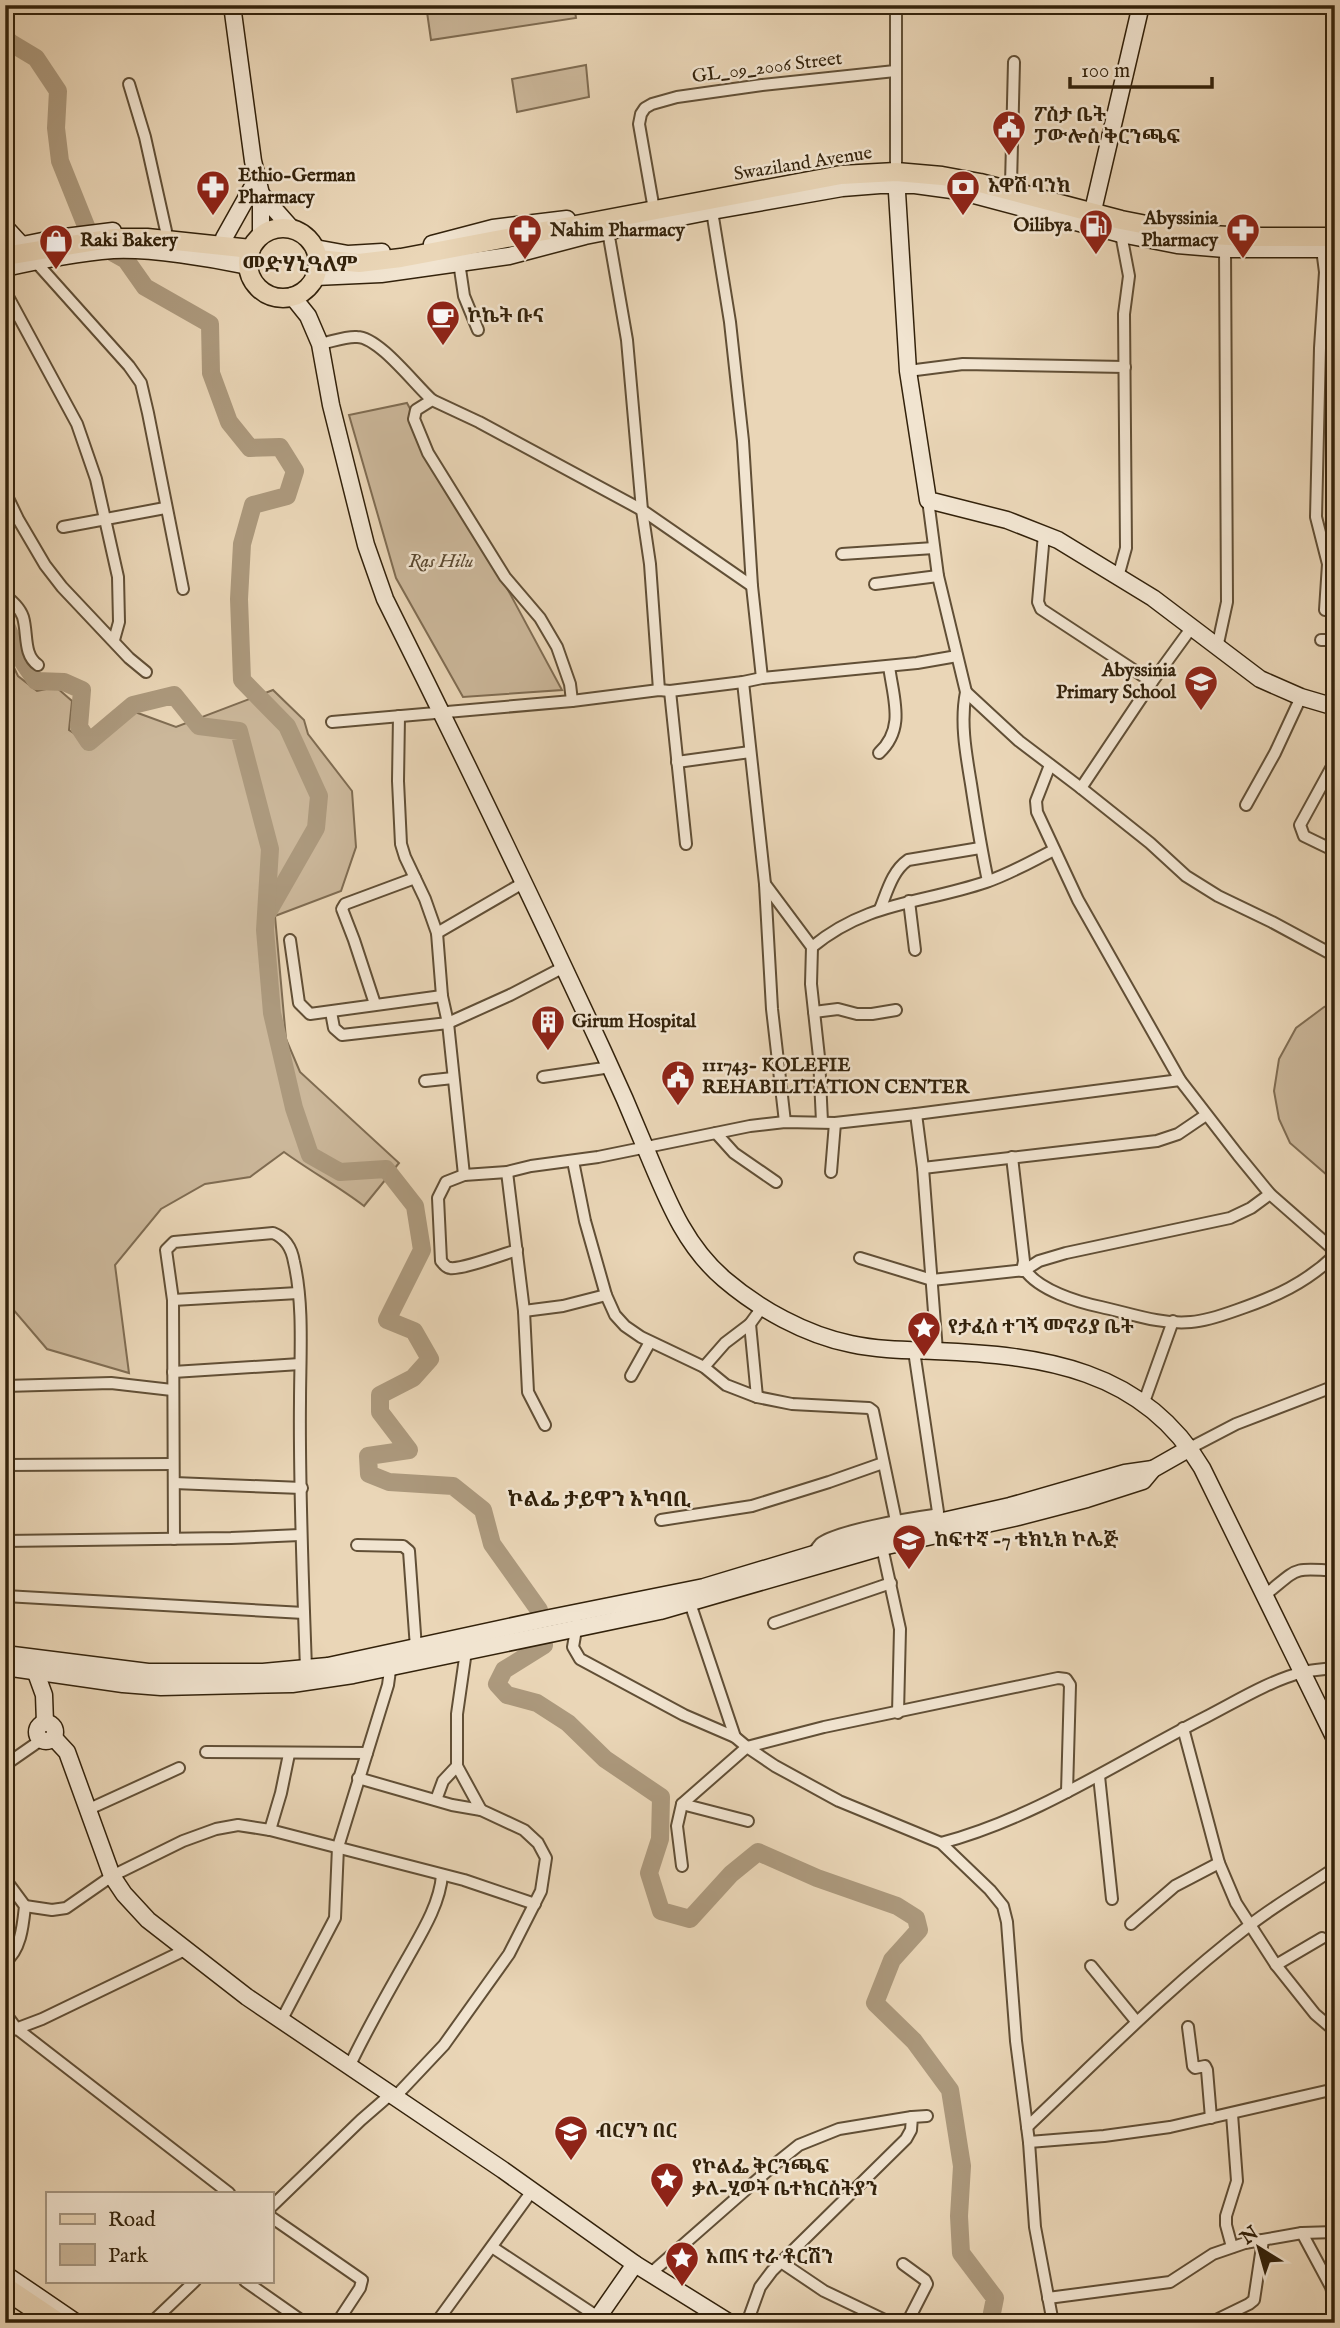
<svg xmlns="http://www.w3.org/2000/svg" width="1340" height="2328" font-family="'IM FELL English','Noto Serif Ethiopic',serif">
  <rect width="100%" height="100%" fill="#ead6b7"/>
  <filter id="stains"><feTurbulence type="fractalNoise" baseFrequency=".00286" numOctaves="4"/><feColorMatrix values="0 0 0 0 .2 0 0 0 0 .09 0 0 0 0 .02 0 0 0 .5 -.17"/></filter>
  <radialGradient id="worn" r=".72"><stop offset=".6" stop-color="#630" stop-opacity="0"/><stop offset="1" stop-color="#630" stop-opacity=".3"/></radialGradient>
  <!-- green -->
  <g fill="#cbb79a" stroke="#7f6c52" stroke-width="2">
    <polygon points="426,5 574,5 576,18 431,40"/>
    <polygon points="586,65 589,97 517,112 512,79"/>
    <polygon points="407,403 562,690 463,697 396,578 349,415"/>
    <path d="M5,649L18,676L37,691L56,687L72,701L69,730L94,746L135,712L176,727L273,690L304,720L308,734L352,791L356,847L341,891L275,916L286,1039L300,1072L399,1163L364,1206C338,1186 310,1171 284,1152L250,1177L205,1184L161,1209L115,1265L129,1373L47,1349L5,1300Z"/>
    <polygon points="1335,1002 1335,1182 1290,1143 1279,1119 1274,1091 1279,1059 1296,1028 1324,1007"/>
  </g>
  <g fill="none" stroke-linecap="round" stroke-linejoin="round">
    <!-- river -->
    <g stroke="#ac997d" stroke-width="18">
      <polyline points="5,37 11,43 36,58 58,91 56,128 60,161 92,241 126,260 145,287 210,324 211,373 229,422 250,448 280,447 295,471 287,496 253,505 242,544 239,599 242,680 287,726 319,796 316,828 268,912"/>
      <polyline points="5,623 19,656 36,681 64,682 82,690 79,727 89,742 133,705 174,695 199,726 239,731 270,849 265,930 272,1013 294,1108 310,1155 340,1172 386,1169 415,1206 422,1250 387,1320 414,1331 430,1359 413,1378 380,1395 380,1412 409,1450 368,1456 369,1474 389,1482 453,1486 483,1510 492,1544 539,1610 544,1645 504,1670 497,1684 507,1695 537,1703 568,1723 605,1759 661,1797 660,1839 649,1873 661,1911 690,1919 731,1874 758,1852 817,1878 897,1906 916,1918 919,1930 892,1960 875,2003 914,2041 950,2090 962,2166 959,2216 961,2253 995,2298 990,2323"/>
    </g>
    <!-- street casing -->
    <g stroke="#614f36" stroke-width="14">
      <g id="street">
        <polyline points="896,5 896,172"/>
        <polyline points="129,84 145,137 166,231"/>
        <polyline points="1011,184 1014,62"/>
        <polyline points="653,204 639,124 641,114 645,108 652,104 677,97 762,85 895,71"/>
        <polyline points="712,211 730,322 743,441 752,586 762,678"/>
        <polyline points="608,231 627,340 642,510 650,564 659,690"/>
        <polyline points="1322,249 1325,272 1320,348 1316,517 1328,564 1325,610"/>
        <polyline points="35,261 129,366 141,383 148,413 183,589"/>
        <polyline points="459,262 464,296 478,330"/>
        <polyline points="5,291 77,424 96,479 118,577 119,622 114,640"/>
        <path d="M320,344C331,342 346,336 357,337C379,337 415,385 432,400"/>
        <polyline points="908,371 963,364 1125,367"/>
        <polyline points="5,492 18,519 45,565 62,587 129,658 146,672"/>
        <path d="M928,500L938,576L966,692C960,722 966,754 971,784C976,817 981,849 988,881"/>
        <polyline points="63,527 165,508"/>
        <polyline points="1044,534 1038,602 1041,609 1152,682"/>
        <polyline points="842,554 934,548"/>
        <polyline points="1118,577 1126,548 1124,314 1129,276 1121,234"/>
        <polyline points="875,584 938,576"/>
        <path d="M5,595C12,601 20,608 23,617C28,634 23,655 38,665"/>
        <polyline points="1321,640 1335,640"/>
        <polyline points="1217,648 1227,602 1225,249"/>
        <polyline points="743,682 765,884 772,1009 785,1122"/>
        <polyline points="670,691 686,844"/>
        <polyline points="966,692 1019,741 1081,788 1150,843 1186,876 1218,896 1272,922 1335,956"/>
        <polyline points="572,701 570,684 557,647 540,618 505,577 428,453 414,419 416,410 432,400 479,422 642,510 752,586"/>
        <polyline points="399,716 398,781 401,844 405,857 425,899 437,933 442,996 448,1023 464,1175"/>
        <polyline points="332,722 572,701 659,690 670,691 743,682 762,678 917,663 957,656"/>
        <path d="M879,753C906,728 893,698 889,666"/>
        <polyline points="1335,761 1300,825 1304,836 1335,851"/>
        <polyline points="677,762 750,752"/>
        <polyline points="1050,765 1036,801 1037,812 1078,900 1180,1080 1238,1155 1270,1194 1335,1251"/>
        <polyline points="1081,788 1152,682 1192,627"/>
        <polyline points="1246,805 1275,753 1301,697"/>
        <polyline points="765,884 812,947 811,984 819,1057 822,1122"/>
        <polyline points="909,901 915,950"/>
        <path d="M880,909C887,892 892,871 908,860L980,848"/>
        <polyline points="437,933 523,883"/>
        <polyline points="290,940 299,1003 310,1014 442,996"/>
        <path d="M812,947C868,901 921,904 986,882C1010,874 1032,861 1054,850"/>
        <polyline points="375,1004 354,940 342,909 345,904 415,878"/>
        <polyline points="331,1012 334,1028 342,1035 448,1023 510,995 564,967"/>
        <polyline points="814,1012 838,1009 857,1014 872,1014 896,1010"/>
        <polyline points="543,1077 611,1067"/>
        <polyline points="425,1081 453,1078"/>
        <polyline points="916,1114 923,1168 937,1351"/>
        <polyline points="716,1133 734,1153 776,1182"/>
        <polyline points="1012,1157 1024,1261 1022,1271"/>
        <polyline points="573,1161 585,1221 606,1295 615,1315 625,1326 641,1337 704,1367 726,1385 757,1397 792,1404 869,1408 873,1411 896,1521"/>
        <polyline points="923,1168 1157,1141 1178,1134 1206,1115"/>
        <polyline points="507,1172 524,1311 528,1392 545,1425"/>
        <polyline points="831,1172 835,1123"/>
        <path d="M517,1250C504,1254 461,1270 450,1268C446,1268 444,1264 441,1261L438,1198L446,1182L464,1175L507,1172L531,1166L598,1157L750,1126L785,1122L835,1123L916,1114L1180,1080"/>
        <polyline points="860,1258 932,1280 1025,1270 1039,1261 1066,1253 1230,1218 1251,1208 1270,1194"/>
        <path d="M1025,1270C1039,1290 1077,1302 1101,1307C1129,1313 1161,1325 1191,1322C1206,1321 1223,1315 1237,1310C1275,1297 1306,1283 1335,1255"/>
        <polyline points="173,1300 298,1293"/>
        <polyline points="524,1311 563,1306 606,1295"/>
        <polyline points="750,1324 757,1397"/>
        <polyline points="704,1367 725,1343 750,1324 763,1306"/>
        <polyline points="173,1372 300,1364"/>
        <polyline points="631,1376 650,1342"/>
        <polyline points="5,1386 111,1383 172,1390"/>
        <polyline points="1144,1402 1173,1321"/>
        <polyline points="1190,1448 1236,1424 1335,1386"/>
        <polyline points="5,1465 173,1464"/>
        <polyline points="174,1483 302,1488"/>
        <polyline points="661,1520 752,1506 829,1482 883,1463"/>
        <path d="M174,1539L173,1300L166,1250L174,1242L273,1233C286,1238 292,1250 294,1262C304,1305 300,1357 300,1401C299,1491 303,1580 306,1669"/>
        <polyline points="5,1541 231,1538 300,1535"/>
        <polyline points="357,1545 403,1546 409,1551 416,1648"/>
        <polyline points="882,1547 900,1629 898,1713"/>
        <path d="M814,1553C815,1551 818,1546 820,1544C834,1531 912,1518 934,1515L938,1512L914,1351"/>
        <path d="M1265,1595C1298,1569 1291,1567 1335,1571"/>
        <polyline points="5,1596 304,1613"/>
        <polyline points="690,1603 735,1737"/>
        <polyline points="774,1623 891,1583"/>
        <polyline points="577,1624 573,1647 580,1659 684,1715 735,1737 747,1747 775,1766 839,1801 941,1843 990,1890 1003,1906 1007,1922 1016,2041 1029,2142 1035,2227 1053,2323"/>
        <polyline points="466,1651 457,1714 457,1766 481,1810"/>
        <polyline points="1183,1728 1219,1863 1236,1903 1276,1965 1315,2014 1335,2031"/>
        <polyline points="206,1752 367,1753"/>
        <polyline points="5,1765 41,1740"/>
        <polyline points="1099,1776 1112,1899"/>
        <polyline points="358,1778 452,1805 481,1810 524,1830 538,1843 546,1858 541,1891 509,1954 444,2045 395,2097"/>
        <polyline points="436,1800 443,1781 457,1766"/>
        <polyline points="682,1804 748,1821"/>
        <polyline points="87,1810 179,1768"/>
        <polyline points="270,1830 281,1793 289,1754"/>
        <path d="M941,1843C1036,1818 1119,1761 1206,1717C1237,1701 1269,1681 1303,1672C1313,1670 1324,1669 1335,1668"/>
        <polyline points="682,1866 677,1826 682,1804 747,1747 824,1727 1058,1678 1066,1679 1070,1685 1067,1792"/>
        <path d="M5,1879L25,1906C23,1925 21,1950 5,1962"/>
        <polyline points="25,1906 52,1910 66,1908 112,1876 183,1841 216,1829 238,1825 270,1830 464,1880 535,1904"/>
        <polyline points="1131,1924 1175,1886 1219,1863"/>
        <polyline points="1276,1965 1322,1938"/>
        <polyline points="1091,1966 1136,2021"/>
        <polyline points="5,2013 16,2028 229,2193"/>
        <polyline points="281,2021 335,1918 338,1847 388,1685 391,1663"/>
        <polyline points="1188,2027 1193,2066 1195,2068 1205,2066 1207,2070 1211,2118"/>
        <polyline points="5,2033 42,2019 185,1950"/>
        <path d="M350,2065C367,2029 387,1994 407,1959C421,1934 440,1904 442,1875"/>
        <polyline points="1232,2114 1237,2181 1226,2216 1226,2225 1232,2247"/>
        <path d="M1027,2127C1100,2058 1170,1986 1250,1925C1277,1904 1307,1887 1335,1868"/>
        <polyline points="1029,2142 1104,2136 1170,2127 1335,2089"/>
        <polyline points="271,2207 361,2120 391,2094"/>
        <polyline points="271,2217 362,2280 360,2288 337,2323"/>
        <polyline points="1302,2233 1331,2287 1335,2301 1333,2323"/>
        <polyline points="492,2247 607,2323"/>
        <polyline points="781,2262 824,2291 891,2323"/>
        <polyline points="903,2264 925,2280 927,2284 907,2323"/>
        <polyline points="651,2273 774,2165 799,2145 839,2129 912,2117"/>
        <polyline points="245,2281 305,2323"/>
        <polyline points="1048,2298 1170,2282 1213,2254 1245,2243 1302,2233 1335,2232"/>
        <polyline points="151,2323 195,2281"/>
        <polyline points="436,2323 532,2191"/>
        <polyline points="747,2323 760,2287 772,2271 906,2139 911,2130 912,2117 927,2116"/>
        <polyline points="1210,2323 1249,2304 1254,2300 1263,2240"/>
      </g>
    </g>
    <!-- secondary casing -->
    <g stroke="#33220b" stroke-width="19">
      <g id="secondary">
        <polyline points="232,5 253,161 261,194 261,236"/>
        <polyline points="896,176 908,371 928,500 1007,520 1058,540 1153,598 1260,679 1301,697 1335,707"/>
        <polyline points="261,194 292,229"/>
        <polyline points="1091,219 1141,5"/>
        <polyline points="5,227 27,251"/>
        <polyline points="224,238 257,179"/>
        <polyline points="432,244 493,228 567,219"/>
        <polyline points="8,248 57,238 113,231"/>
        <polyline points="315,248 348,254 382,252"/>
        <path d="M5,268C40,260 77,253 113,250C150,248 211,258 248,266"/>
        <polyline points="315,277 381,274 509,256 585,236 712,211 842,188 880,185 915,185 959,191 1121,234 1177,245 1225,249 1335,249"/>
        <path d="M292,296L308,316L320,344L331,405L366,545L385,599C460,749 533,900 603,1051C618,1083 632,1115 645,1147C666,1196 683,1244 724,1279C759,1309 806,1335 851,1344C879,1350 907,1350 935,1351C1042,1355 1143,1369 1202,1468L1335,1739"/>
        <polyline points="5,1654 148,1672 263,1672 328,1666 550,1618 704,1587 867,1538 1010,1506 1125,1473 1153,1469"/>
        <polyline points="32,1662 44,1695 45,1723"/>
        <polyline points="5,1667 123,1684 161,1687 292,1684 353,1675 660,1611 882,1547 1018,1517 1087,1499 1143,1481 1153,1469 1190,1448"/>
        <circle cx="46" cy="1732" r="9"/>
        <polyline points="54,1738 67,1752 112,1876 124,1894 148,1920 247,1997 503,2170 635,2264 730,2323"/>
        <polyline points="5,2274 77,2323"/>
        <polyline points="5,2318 12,2323"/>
        <polyline points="594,2323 635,2264"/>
      </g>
    </g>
    <!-- primary casing -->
    <g stroke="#33220b" stroke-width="21">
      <g id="primary">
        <circle cx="283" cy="263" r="35"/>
        <polyline points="5,256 114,238 147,238 251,249"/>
        <polyline points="318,259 359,263 401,258 841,175 896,172 942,176 980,183 1121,220 1192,234 1248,237 1335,237"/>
      </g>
    </g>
    <!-- highway casing -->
    <g stroke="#33220b" stroke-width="24">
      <polyline id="highway" points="5,2288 57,2323"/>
    </g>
    <!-- street -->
    <use href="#street" stroke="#f1e4d0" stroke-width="10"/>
    <!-- secondary -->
    <use href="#secondary" stroke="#f1e4d0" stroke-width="16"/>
    <!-- primary -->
    <use href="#primary" stroke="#ead6b7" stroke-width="18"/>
    <!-- highway -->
    <use href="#highway" stroke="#ead6b7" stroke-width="21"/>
  </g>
  <!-- icons -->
  <defs>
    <g id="civic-pin" transform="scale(1.75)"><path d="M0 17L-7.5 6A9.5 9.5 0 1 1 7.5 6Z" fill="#8f2418" stroke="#f1e4d0"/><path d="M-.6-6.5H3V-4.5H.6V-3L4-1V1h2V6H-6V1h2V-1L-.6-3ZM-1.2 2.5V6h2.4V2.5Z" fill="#fff"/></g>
    <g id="pharmacy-pin" transform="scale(1.75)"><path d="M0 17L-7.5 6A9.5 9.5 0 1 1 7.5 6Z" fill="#8f2418" stroke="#f1e4d0"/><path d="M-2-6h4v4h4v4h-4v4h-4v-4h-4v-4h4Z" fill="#fff"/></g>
    <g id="bank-pin" transform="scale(1.75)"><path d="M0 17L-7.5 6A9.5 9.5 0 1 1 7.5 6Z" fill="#8f2418" stroke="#f1e4d0"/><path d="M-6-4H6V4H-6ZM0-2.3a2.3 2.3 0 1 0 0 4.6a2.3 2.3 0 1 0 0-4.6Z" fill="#fff"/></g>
    <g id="fuel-pin" transform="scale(1.75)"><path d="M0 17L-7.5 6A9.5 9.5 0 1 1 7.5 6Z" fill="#8f2418" stroke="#f1e4d0"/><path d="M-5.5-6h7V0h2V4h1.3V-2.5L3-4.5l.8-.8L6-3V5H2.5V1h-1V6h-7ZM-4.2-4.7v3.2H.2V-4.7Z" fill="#fff"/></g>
    <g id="shop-pin" transform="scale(1.75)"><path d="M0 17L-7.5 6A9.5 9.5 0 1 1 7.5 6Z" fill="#8f2418" stroke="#f1e4d0"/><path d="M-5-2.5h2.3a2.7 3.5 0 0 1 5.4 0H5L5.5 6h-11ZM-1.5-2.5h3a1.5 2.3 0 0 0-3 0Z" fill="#fff"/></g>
    <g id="cafe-pin" transform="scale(1.75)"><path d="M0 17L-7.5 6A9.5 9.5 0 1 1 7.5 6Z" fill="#8f2418" stroke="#f1e4d0"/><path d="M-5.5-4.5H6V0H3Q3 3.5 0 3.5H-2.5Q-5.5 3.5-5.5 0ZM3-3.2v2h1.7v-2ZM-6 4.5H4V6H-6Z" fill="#fff"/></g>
    <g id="school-pin" transform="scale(1.75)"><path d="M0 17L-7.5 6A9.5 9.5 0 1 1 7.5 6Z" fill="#8f2418" stroke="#f1e4d0"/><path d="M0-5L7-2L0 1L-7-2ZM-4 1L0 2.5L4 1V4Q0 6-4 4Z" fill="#fff"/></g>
    <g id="building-pin" transform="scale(1.75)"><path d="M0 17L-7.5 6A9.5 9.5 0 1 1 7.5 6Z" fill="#8f2418" stroke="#f1e4d0"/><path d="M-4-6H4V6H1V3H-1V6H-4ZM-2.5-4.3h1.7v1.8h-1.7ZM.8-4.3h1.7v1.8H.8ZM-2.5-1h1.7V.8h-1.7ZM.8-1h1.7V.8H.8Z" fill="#fff"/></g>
    <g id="sight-pin" transform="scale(1.75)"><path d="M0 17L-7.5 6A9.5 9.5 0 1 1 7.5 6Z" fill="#8f2418" stroke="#f1e4d0"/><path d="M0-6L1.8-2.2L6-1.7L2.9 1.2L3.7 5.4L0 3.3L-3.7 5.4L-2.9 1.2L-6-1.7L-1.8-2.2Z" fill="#fff"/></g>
    <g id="university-pin" transform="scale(1.75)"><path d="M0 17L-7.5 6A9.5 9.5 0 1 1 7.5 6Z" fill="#8f2418" stroke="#f1e4d0"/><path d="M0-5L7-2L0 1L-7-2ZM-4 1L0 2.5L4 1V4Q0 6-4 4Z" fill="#fff"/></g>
  </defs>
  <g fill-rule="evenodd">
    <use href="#civic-pin" x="1009" y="127"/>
    <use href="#pharmacy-pin" x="213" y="187"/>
    <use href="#bank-pin" x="963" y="187"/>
    <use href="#fuel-pin" x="1096" y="226"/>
    <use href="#pharmacy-pin" x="1243" y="230"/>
    <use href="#pharmacy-pin" x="525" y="231"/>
    <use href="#shop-pin" x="56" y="241"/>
    <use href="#cafe-pin" x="443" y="317"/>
    <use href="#school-pin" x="1201" y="682"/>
    <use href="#building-pin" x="548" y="1022"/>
    <use href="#civic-pin" x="678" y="1077"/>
    <use href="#sight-pin" x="924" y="1328"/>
    <use href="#university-pin" x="909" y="1541"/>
    <use href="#school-pin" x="571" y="2132"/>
    <use href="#sight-pin" x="667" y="2179"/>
    <use href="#sight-pin" x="682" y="2258"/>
  </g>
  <g text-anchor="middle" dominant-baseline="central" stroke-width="5" stroke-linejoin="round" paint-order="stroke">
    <!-- street labels -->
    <g font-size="19" fill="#33220b" stroke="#f1e4d0">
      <text transform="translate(767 68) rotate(-7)">GL_09_2006 Street</text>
      <text transform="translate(803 164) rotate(-9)">Swaziland Avenue</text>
    </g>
    <!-- poi labels -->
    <g font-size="19" font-weight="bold" fill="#33220b" stroke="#f1e4d0" text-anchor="start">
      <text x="1034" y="116">ፖስታ ቤት<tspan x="1034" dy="22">ፓውሎስ ቅርንጫፍ</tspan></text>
      <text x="238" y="176">Ethio-German<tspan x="238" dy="22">Pharmacy</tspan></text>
      <text x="988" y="187">አዋሽ ባንክ</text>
      <text x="1218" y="219" text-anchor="end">Abyssinia<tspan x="1218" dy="22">Pharmacy</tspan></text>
      <text x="1072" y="226" text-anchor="end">Oilibya</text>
      <text x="550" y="231">Nahim Pharmacy</text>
      <text x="80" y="241">Raki Bakery</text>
      <text x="467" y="317">ኮኬት ቡና</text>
      <text x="1176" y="671" text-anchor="end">Abyssinia<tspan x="1176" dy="22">Primary School</tspan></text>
      <text x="572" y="1022">Girum Hospital</text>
      <text x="702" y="1066">111743- KOLEFIE<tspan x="702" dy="22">REHABILITATION CENTER</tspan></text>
      <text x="948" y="1328">የታፈሰ ተገኝ መኖሪያ ቤት</text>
      <text x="934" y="1541">ከፍተኛ -7 ቴክኒክ ኮሌጅ</text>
      <text x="596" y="2132">ብርሃን በር</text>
      <text x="692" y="2168">የኮልፌ ቅርንጫፍ<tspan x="692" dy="22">ቃለ-ሂወት ቤተክርስትያን</tspan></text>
      <text x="706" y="2258">አጠና ተራ ቶርሽን</text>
    </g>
    <!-- park labels -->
    <g font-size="19" font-style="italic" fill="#59472f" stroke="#f1e4d0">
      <text x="441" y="562">Ras Hilu</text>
    </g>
    <!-- neighbourhood labels -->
    <g font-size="21" font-weight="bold" fill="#33220b" stroke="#f1e4d0">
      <text x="300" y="265">መድሃኒዓለም</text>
      <text x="599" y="1500">ኮልፌ ታይዋን አካባቢ</text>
    </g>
  </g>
  <!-- margin -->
  <rect width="1340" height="2328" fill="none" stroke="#ead6b7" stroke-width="28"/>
  <rect x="7" y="7" width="1326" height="2314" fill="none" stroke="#33220b" stroke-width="3.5"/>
  <rect x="14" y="14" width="1312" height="2300" fill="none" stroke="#33220b" stroke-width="2"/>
  <!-- legend -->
  <rect x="46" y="2192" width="228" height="91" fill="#f1e4d0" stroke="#a59681" stroke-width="2"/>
  <rect x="60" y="2214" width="35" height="10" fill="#ead6b7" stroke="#a59681" stroke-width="2"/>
  <text x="108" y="2226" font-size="21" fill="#33220b">Road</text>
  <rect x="60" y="2244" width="35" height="21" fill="#cbb79a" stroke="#a59681" stroke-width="2"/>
  <text x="108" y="2262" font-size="21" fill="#33220b">Park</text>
  <!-- north arrow -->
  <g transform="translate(1259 2248) rotate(323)" stroke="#f1e4d0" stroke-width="5" paint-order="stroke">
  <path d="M0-5L12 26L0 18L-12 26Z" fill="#33220b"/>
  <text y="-10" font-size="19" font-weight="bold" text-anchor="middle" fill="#33220b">N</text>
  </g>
  <!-- scale -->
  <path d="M1070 77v10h142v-10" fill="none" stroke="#33220b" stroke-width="3.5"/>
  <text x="1081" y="77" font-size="21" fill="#33220b" stroke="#f1e4d0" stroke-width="5" paint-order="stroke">100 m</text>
  <rect width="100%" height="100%" filter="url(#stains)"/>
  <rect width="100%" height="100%" fill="url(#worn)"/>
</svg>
